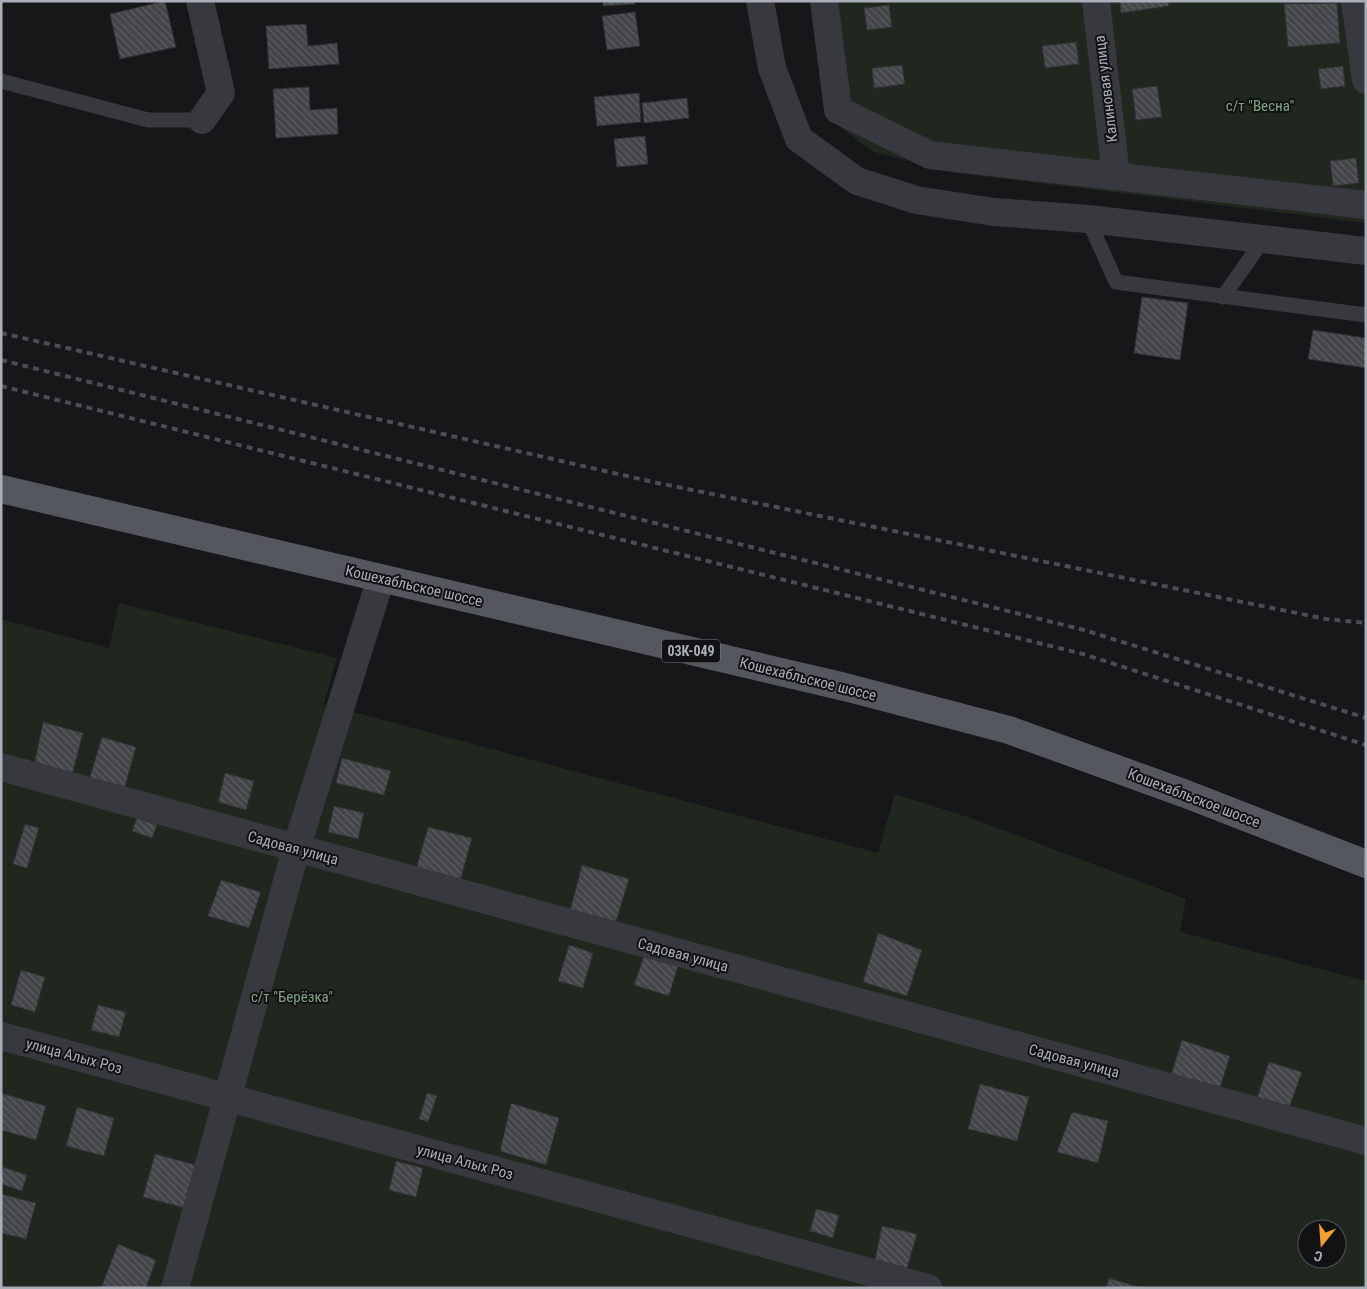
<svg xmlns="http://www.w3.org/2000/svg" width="1367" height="1289" font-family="'Roboto Condensed',sans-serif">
  <defs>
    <pattern id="building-back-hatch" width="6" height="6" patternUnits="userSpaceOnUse" patternTransform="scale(1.25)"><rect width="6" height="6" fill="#434549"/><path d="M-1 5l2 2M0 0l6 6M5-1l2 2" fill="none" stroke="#5b5d61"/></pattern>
  </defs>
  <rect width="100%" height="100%" fill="#171719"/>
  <!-- garden -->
  <g fill="#1f271f" fill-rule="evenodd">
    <polygon points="813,1 1366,1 1366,223 956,173 874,152 855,139 829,117"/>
    <path d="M119,603L337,658L324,704L878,853L895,794L971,818L1186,899L1180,932L1366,981V1288H1V619L109,648ZM1307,1229H1337V1259H1307Z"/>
  </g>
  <!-- building -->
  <g fill="url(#building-back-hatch)" stroke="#313135">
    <polygon points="165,1 176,47 120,59 110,14"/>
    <polygon points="603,1 634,1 635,4 603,6"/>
    <polygon points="1120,1 1168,1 1169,6 1121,13"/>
    <polygon points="1337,3 1340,43 1288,47 1284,4"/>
    <polygon points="889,5 892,27 867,30 864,8"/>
    <polygon points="635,12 640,46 607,50 602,16"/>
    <polygon points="306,24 308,46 337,43 339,64 269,69 266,26"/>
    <polygon points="1076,42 1079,64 1045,68 1042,46"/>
    <polygon points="902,65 905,84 874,88 872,68"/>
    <polygon points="1343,66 1345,86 1321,89 1318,69"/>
    <polygon points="1157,86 1162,117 1136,120 1132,89"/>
    <polygon points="309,87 310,110 337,108 338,134 276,138 273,89"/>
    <polygon points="639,93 641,122 597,126 594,97"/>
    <polygon points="687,98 689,118 644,123 642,103"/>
    <polygon points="645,136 648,164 617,167 614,139"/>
    <polygon points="1356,158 1359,183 1333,186 1330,161"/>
    <polygon points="1142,297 1188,303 1180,360 1134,353"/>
    <polygon points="1313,330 1366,338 1366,368 1308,359"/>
    <polygon points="43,722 83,733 72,775 34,766"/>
    <polygon points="102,737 136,747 124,790 89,780"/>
    <polygon points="342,758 391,771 384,795 336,783"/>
    <polygon points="225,773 254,781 246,810 218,802"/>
    <polygon points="334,806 364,813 358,839 328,832"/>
    <polygon points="137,818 157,825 152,838 132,831"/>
    <polygon points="25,824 39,828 27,868 13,864"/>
    <polygon points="428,827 472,838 459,885 415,873"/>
    <polygon points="582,865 629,879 615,925 569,915"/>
    <polygon points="221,880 261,892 249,928 208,916"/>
    <polygon points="878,933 922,950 907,996 863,982"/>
    <polygon points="569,945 593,953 583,988 558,981"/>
    <polygon points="644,956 678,966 669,996 634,985"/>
    <polygon points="21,970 45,977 35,1012 11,1005"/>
    <polygon points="98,1005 126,1012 119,1037 91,1030"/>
    <polygon points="1182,1040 1230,1056 1219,1091 1170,1078"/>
    <polygon points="1269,1062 1302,1072 1288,1111 1256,1101"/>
    <polygon points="980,1084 1029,1097 1017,1141 968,1129"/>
    <polygon points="1,1093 46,1106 36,1140 1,1130"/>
    <polygon points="427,1093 437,1096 428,1122 419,1119"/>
    <polygon points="511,1103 559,1118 546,1165 500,1151"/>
    <polygon points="77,1107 114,1118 104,1156 66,1146"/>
    <polygon points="1072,1112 1108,1121 1098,1163 1057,1152"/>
    <polygon points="155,1154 196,1165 185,1208 143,1197"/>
    <polygon points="396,1161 423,1168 416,1197 389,1190"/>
    <polygon points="3,1167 27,1175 22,1191 1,1184"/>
    <polygon points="1,1194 36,1203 26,1239 1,1233"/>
    <polygon points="816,1209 839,1215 833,1238 810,1231"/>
    <polygon points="882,1226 917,1234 907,1268 875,1260"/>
    <polygon points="118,1244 156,1260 146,1288 101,1288"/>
    <polygon points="1109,1278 1138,1287 1138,1288 1106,1288"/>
  </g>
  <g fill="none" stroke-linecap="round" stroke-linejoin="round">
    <!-- service -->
    <g stroke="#38393e" stroke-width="15">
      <polyline points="1,81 148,120 202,120"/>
      <polyline points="1088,219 1116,282 1366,315"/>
      <polyline points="1223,297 1263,240"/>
    </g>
    <!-- minor -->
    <g stroke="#38393e" stroke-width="28">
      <polyline points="200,1 221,93 202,120"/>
      <polyline points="824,1 838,110 930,155 1366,205"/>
      <polyline points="1096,1 1116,176"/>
      <polyline points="1355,1 1366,80"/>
      <polyline points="1,767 1366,1141"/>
      <polyline points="1,1036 928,1288"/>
      <polyline points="175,1288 296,849 381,578"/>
    </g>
    <!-- tertiary -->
    <polyline stroke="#38393e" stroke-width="28" points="760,1 772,68 799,139 857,181 916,200 994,212 1088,219 1366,251"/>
    <!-- primary -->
    <polyline stroke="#54575d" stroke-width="28" points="1,489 845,687 1009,730 1186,794 1366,864"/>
    <!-- rail -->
    <g stroke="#4b4d53" stroke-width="4" stroke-dasharray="6 5" stroke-linecap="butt">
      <polyline points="1,333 653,482 1326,619 1366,623"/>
      <polyline points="1,360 1084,630 1366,718"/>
      <polyline points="1,386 1083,654 1366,745"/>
    </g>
  </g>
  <g text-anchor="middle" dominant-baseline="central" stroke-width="4" stroke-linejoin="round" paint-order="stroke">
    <!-- shield labels -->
    <rect fill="#121214" stroke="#7c8088" stroke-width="1" x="662" y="639.5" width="58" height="23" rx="4"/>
    <g font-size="14" font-weight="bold" fill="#a9afb9">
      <text x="691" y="651">03К-049</text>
    </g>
    <!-- street labels -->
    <g font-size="15" fill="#a9afb9" stroke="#121214">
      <text transform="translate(1106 89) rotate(-97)">Калиновая улица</text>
      <text transform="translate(414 586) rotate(13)">Кошехабльское шоссе</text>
      <text transform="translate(808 679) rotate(14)">Кошехабльское шоссе</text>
      <text transform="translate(1194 798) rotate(21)">Кошехабльское шоссе</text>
      <text transform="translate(293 848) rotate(15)">Садовая улица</text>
      <text transform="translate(683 955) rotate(15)">Садовая улица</text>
      <text transform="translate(74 1056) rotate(15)">улица Алых Роз</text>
      <text transform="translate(1074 1061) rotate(15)">Садовая улица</text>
      <text transform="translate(465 1162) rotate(15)">улица Алых Роз</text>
    </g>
    <!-- park labels -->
    <g font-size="15" fill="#81a480" stroke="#121214">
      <text x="1260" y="106">с/т "Весна"</text>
      <text x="292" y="997">с/т "Берёзка"</text>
    </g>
  </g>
  <!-- border -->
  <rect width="1367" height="1289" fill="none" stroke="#a9afb9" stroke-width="5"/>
  <!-- north arrow -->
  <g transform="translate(1322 1244) rotate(197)"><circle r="24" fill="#121214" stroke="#4e5156"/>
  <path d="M0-4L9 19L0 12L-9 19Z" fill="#f3a035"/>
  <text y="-8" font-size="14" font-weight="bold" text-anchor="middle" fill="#a9afb9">С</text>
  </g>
</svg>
